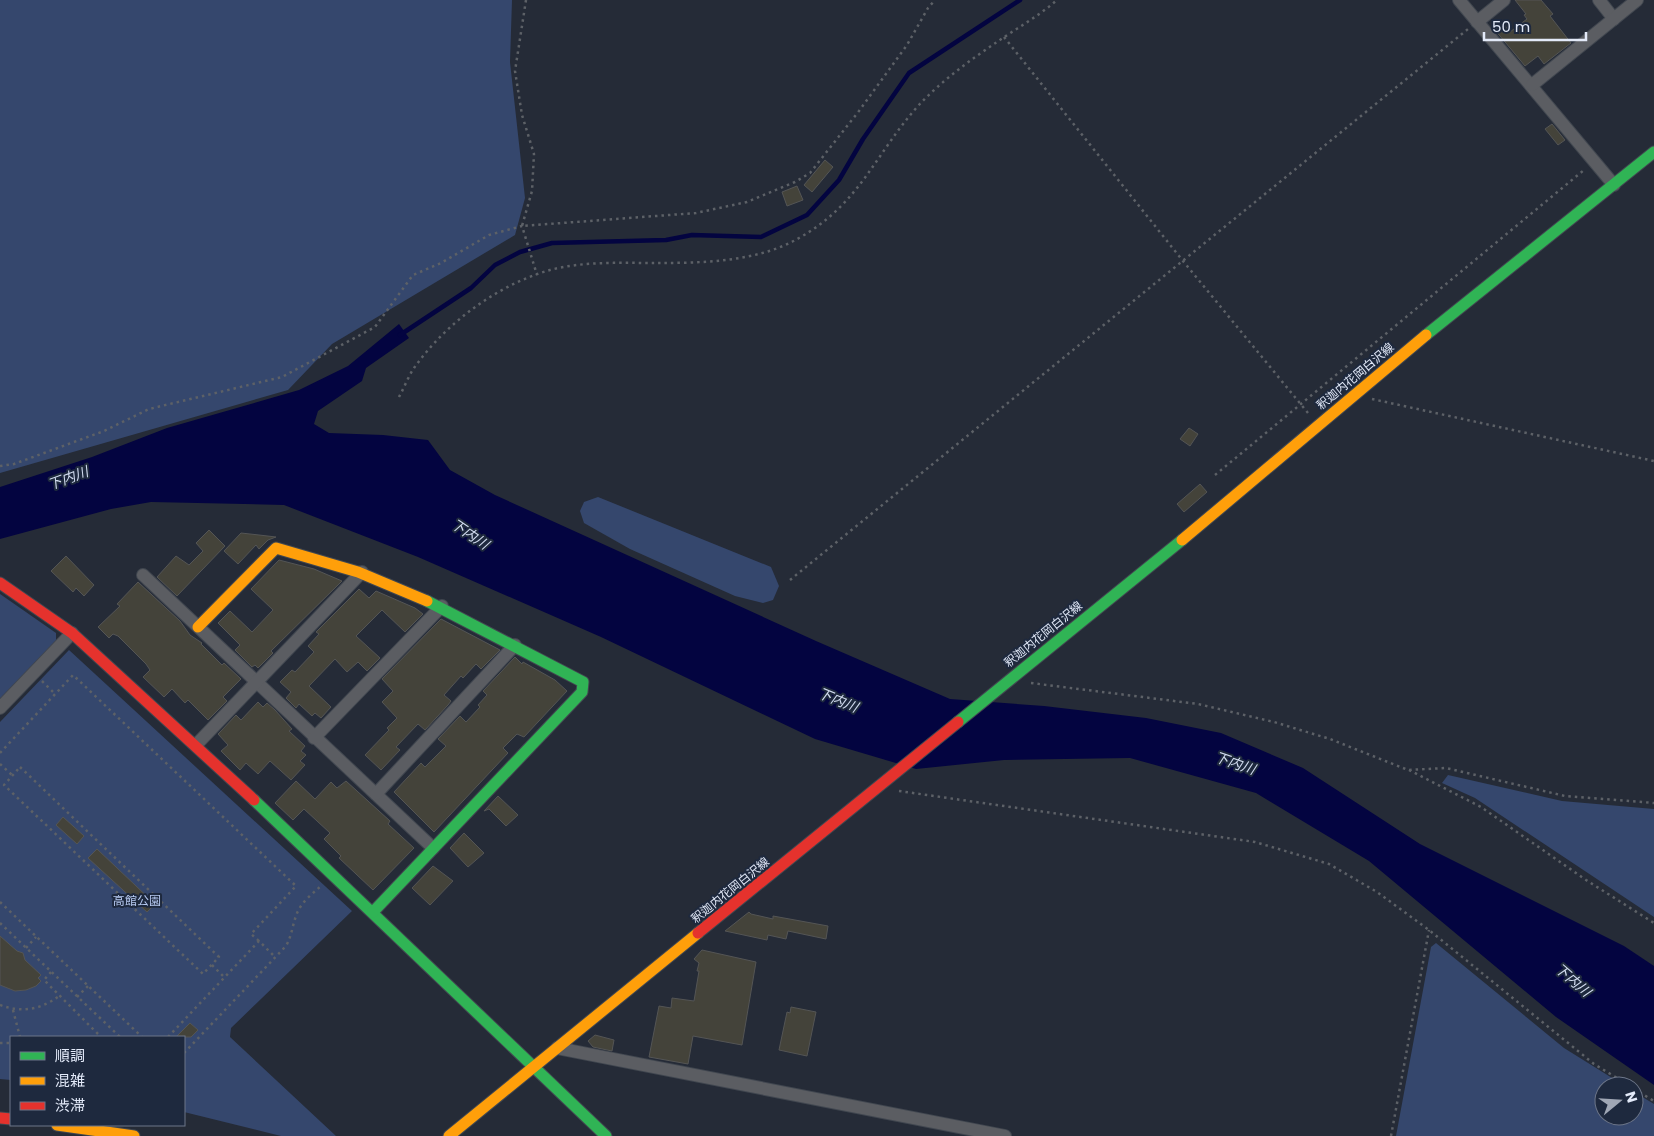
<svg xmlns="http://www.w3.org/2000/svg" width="1654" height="1136" font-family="Poppins,'Noto Sans JP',sans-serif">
  <rect width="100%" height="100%" fill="#252b37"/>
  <!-- green -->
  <g fill="#35476d">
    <polygon points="0,0 512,0 510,62 525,198 515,235 332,344 288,390 0,473"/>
    <polygon points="598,497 771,567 779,586 773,600 763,603 735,596 630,549 584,523 580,511 584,502"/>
    <polygon points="0,594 56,633 56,641 0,699"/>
    <polygon points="69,650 352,911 231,1028 230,1037 336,1136 281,1136 184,1112 184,1037 11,1037 11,1080 0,1079 0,722"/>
    <polygon points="1448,775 1562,801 1654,809 1654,917 1475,798 1442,783"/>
    <polygon points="1436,943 1564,1048 1625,1086 1604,1086 1604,1116 1634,1116 1634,1092 1654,1104 1654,1136 1396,1136 1431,947"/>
  </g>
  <!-- water -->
  <polygon fill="#030440" points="399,324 409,338 366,368 362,381 318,411 314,424 329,433 383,435 428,440 450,470 495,495 816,641 950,699 1044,706 1146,718 1221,733 1303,768 1420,844 1624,946 1654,966 1654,1085 1556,1017 1369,861 1256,793 1130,758 1004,760 916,769 815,739 601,637 418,557 284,505 151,502 111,509 0,539 0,487 92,457 167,428 299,390 348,366"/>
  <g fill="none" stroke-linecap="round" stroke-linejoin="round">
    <!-- stream -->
    <polyline stroke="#030440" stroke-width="4.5" points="400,335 471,288 495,265 520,252 552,243 666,240 692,235 761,237 807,215 839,180 863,139 909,73 1020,0"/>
  </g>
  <!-- building -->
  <g fill="#44433a" stroke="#545555">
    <polygon points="1515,0 1541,0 1553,14 1550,16 1571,43 1544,64 1538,56 1525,66 1495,30 1503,23 1510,32 1527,19 1524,15 1526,14"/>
    <polygon points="1552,124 1565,140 1558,145 1545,129"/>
    <polygon points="825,160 833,167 812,192 804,185"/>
    <polygon points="797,186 803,200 787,206 782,192"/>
    <polygon points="1189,428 1198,434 1190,446 1180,439"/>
    <polygon points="1200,484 1207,492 1184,512 1177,504"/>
    <polygon points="209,530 225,546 177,596 157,577 176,556 189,565 203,551 196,543"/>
    <polygon points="241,533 259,535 276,537 268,540 259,549 256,545 238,564 224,551"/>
    <polygon points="66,556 94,585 84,596 76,588 73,592 51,571"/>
    <polygon points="279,560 314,569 342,581 271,651 273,653 258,668 255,665 252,667 235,650 240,645 218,623 230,611 252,632 273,610 251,589"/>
    <polygon points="138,582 180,621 190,635 202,643 201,644 222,665 224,663 241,679 223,697 227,701 208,720 188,700 185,703 172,689 164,697 143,677 150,670 146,664 118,636 113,634 109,638 98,627 120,606 117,604"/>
    <polygon points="359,589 369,598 376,591 415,608 423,614 405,632 382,610 356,636 380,658 367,671 358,662 347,672 335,659 309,686 331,707 321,718 315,713 312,716 299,704 296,708 286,698 291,692 280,682 292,670 295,672 314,652 308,646 319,634 316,632"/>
    <polygon points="441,619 500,650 481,669 476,664 463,678 461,676 444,695 451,701 448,705 425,730 418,724 396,747 400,750 381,770 365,755 389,730 387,728 397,718 382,702 393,691 382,679"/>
    <polygon points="515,657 522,664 523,662 555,680 567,691 524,737 517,734 503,748 508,753 434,832 394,792 421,763 425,767 446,746 438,739 460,716 466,722 480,707 478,705 487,695 483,691"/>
    <polygon points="258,702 263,707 267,703 275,710 292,729 289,731 305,746 301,751 306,755 300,761 305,765 291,780 270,761 258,774 246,763 240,770 221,751 228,745 218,734 220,732 236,715 241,720"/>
    <polygon points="296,781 315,799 331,782 337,788 346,781 390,821 388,824 414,848 373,890 339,858 341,856 324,839 330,833 304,809 293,820 275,803"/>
    <polygon points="498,796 518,815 506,826 489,809 484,811"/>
    <polygon points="63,817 84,836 77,844 56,825"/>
    <polygon points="464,833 484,853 468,867 450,848"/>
    <polygon points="97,849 155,904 147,912 88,858"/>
    <polygon points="433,866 453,881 430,905 412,888"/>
    <polygon points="749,912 751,914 773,919 773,916 828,926 826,939 788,931 786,939 768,935 767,940 725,931"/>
    <polygon points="0,936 17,951 23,953 25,960 41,975 38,978 41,981 36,986 26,990 15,991 0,985"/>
    <polygon points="702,950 756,962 742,1045 693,1036 688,1064 649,1057 659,1006 671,1008 672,998 694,1001 699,971 697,971 699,963 694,959"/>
    <polygon points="791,1007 816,1012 807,1056 779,1050 787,1012 790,1013"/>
    <polygon points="190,1023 198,1030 191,1037 176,1037"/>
    <polygon points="595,1035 614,1040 612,1051 593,1047 588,1041"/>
  </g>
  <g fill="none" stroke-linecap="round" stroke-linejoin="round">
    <!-- street casing -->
    <g stroke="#414750" stroke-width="14">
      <g id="street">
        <polyline points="1459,0 1614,185"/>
        <polyline points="1599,0 1614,19"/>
        <polyline points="1477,22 1504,0"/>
        <polyline points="1532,85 1637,0"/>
        <polyline points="143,575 433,848"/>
        <polyline points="0,708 72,633"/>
        <polyline points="314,738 442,606"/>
        <polyline points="196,745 362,572"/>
        <polyline points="376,794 515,645"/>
        <polyline points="557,1048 1005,1136"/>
      </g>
    </g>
    <!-- fast casing -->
    <g stroke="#414750" stroke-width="13">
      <g id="fast">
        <polyline points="1426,335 1654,152"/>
        <polyline points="958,722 1182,540"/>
        <polyline points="254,800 606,1136"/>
        <polyline points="373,912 582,692 583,682 427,601"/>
      </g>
    </g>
    <!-- slow casing -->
    <g stroke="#414750" stroke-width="13">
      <g id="slow">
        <polyline points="1182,540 1426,335"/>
        <polyline points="198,627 276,548 358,572 427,601"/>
        <polyline points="57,1125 134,1136"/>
        <polyline points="449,1136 698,933"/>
      </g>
    </g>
    <!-- jam casing -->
    <g stroke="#414750" stroke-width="13">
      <g id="jam">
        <polyline points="0,583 72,633 254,800"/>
        <polyline points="698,933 958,722"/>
        <polyline points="0,1118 11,1119"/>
      </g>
    </g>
    <!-- path -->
    <g stroke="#5d6167" stroke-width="2.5" stroke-dasharray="2.5 4" stroke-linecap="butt">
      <polyline points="526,0 515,71 522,115 534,154 532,191 522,226 696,213 747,202 795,182 810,173 859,111 907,45 928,8 935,0"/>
      <polyline points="1004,37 1183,261 1308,413"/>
      <path d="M399,397C404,388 408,377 414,368C446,323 497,285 550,270C584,261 621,263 656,263C702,263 758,262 799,238C860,204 875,154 918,106C940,82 970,60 997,42C1017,28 1039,16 1057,0"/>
      <polyline points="1372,399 1654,461"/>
      <polyline points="0,466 14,464 104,431 149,409 282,377 375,327 413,275 441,263 489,235 522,226 537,275"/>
      <polyline points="1215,475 1584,170"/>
      <polyline points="790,580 1468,29"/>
      <polyline points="42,681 55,694"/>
      <polyline points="1031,683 1198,704 1274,722 1330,739 1408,770 1446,768 1565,796 1654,803"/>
      <polyline points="0,753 73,675 296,886 251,934 259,941"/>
      <polyline points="0,764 12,775"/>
      <polygon points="20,767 219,957 203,974 4,785"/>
      <polyline points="1409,770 1481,807 1586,880 1654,923"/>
      <polyline points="899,791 1255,842 1329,864 1377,892 1429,930 1594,1064 1630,1086"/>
      <polyline points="0,902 142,1037"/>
      <polyline points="0,923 120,1037"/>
      <polyline points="26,948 36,937"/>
      <polyline points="212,965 224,977"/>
      <polyline points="51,972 44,980 101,1037"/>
      <polyline points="77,997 88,986"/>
      <path d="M0,1005C22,1013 40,1010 59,996"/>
      <polyline points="13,1010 20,1037"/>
      <polyline points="168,1037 259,941 275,957"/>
      <polyline points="0,1043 11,1043"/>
      <path d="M184,1053L286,946C292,935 292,927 296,916C300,903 312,894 321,886"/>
      <polyline points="1634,1089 1654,1101"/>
      <polyline points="1391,1136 1429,930"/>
    </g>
    <!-- street -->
    <use href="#street" stroke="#5b5d62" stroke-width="12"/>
    <!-- fast -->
    <use href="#fast" stroke="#30b455" stroke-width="11"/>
    <!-- slow -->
    <use href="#slow" stroke="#ff9f0a" stroke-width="11"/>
    <!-- jam -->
    <use href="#jam" stroke="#e5322d" stroke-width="11"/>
  </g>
  <g text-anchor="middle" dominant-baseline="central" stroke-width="4" stroke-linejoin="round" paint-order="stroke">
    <!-- street labels -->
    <g font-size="12" fill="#e3eaf9" stroke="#1e293e">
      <text transform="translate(1355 376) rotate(-40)">釈迦内花岡白沢線</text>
      <text transform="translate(1043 634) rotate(-39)">釈迦内花岡白沢線</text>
      <text transform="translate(730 890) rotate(-39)">釈迦内花岡白沢線</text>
    </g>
    <!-- park labels -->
    <g font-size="12" fill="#b5c8f0" stroke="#1e293e">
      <text x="137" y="900">高館公園</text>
    </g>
    <!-- water labels -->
    <g font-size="14" font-style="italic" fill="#d3ddf1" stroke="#1e293e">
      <text transform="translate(68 478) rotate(-20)">下内川</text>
      <text transform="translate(470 534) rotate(34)">下内川</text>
      <text transform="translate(838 700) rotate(22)">下内川</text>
      <text transform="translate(1235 763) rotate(19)">下内川</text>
      <text transform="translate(1573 980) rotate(41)">下内川</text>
    </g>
  </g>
  <!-- legend -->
  <rect x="10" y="1036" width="175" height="90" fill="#1e293e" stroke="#6d7689"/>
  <rect x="20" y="1052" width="25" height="8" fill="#30b455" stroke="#6d7689"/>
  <text x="55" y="1061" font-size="15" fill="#e3eaf9">順調</text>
  <rect x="20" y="1077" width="25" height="8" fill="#ff9f0a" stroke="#6d7689"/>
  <text x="55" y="1086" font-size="15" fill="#e3eaf9">混雑</text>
  <rect x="20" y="1102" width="25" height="8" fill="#e5322d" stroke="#6d7689"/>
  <text x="55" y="1111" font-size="15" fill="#e3eaf9">渋滞</text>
  <!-- north arrow -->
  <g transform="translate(1619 1101) rotate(72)"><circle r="24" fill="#1e293e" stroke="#6d7689"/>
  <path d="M0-4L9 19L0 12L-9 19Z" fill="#a0a7b5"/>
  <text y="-8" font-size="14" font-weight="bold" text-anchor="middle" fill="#e3eaf9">N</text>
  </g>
  <!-- scale -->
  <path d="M1484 32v8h102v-8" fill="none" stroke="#e3eaf9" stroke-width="2.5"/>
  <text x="1492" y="32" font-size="15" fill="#e3eaf9" stroke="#1e293e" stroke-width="4" paint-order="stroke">50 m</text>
</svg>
